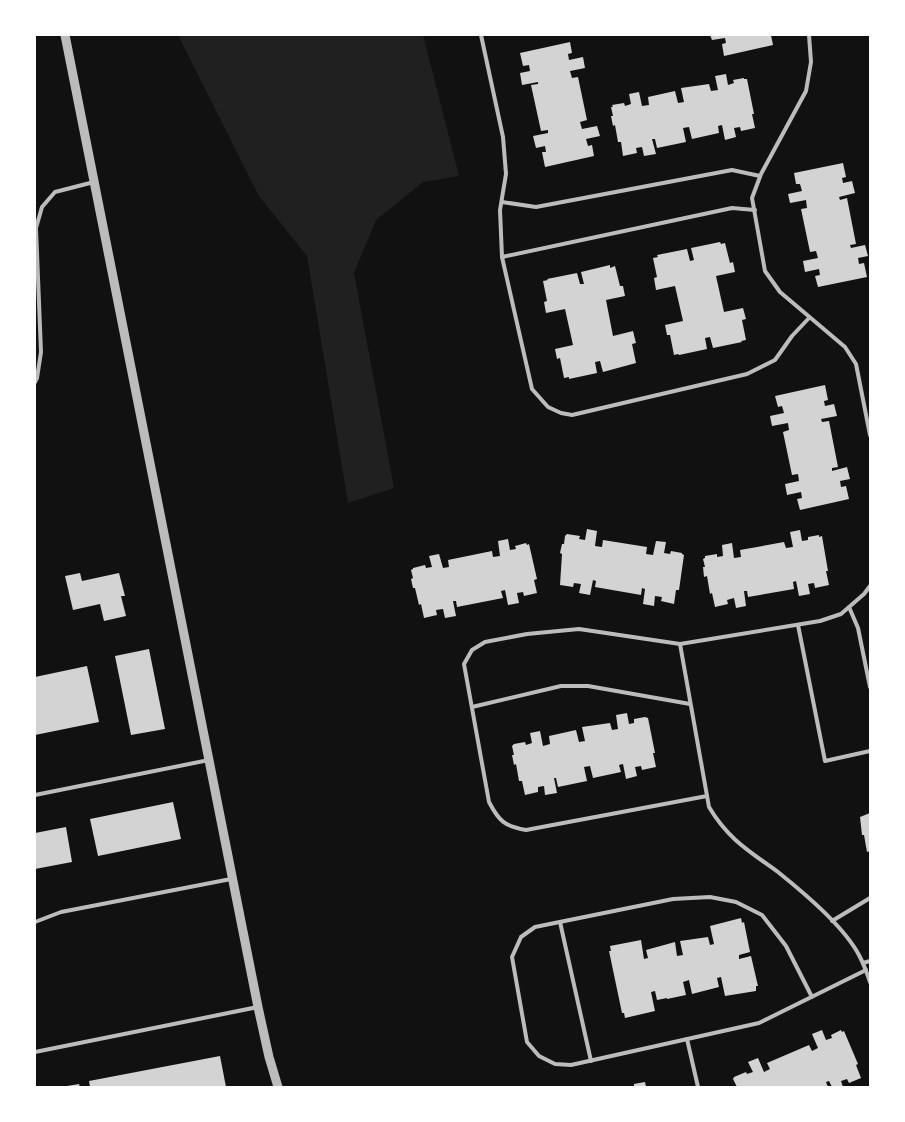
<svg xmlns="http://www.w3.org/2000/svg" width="905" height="1122" font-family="Ubuntu,sans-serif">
  <rect width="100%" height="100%" fill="#111"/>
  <!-- green -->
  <polygon fill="#202020" points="178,35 423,35 459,176 423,182 376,220 354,273 394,488 348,503 307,256 259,196"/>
  <!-- building -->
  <g fill="#d3d3d3">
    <polygon points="710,35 771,35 773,45 724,56 722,44 726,43 725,38 712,40"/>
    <polygon points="570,42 572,53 568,54 569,60 583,57 585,68 570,71 572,78 578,77 587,120 580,122 582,129 597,126 600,136 586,139 588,146 592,145 594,156 545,167 542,152 546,152 545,146 536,148 533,136 548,133 548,130 541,131 531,85 538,84 538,82 522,85 520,73 530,71 529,65 523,66 520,53"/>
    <polygon points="726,74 728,85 734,83 733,80 744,78 744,79 747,79 754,114 752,114 755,128 741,131 740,127 734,128 736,137 725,140 722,125 718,126 719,133 692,139 689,127 683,128 686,142 657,148 655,139 652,139 656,154 644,156 642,147 636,148 637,153 623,156 621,142 618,142 615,125 613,126 611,116 613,116 611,107 613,107 612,105 624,103 625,106 631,104 629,94 639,92 642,106 649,105 648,97 675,91 678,103 684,102 681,88 709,84 711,91 718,90 715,76"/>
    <polygon points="843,163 846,177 842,178 843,183 852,181 855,193 839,197 840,200 847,198 856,244 850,245 851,248 865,245 868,256 858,258 859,264 864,263 867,277 818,287 815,276 820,275 819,269 805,272 803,261 818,258 816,251 810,252 801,209 807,208 806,200 790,203 788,194 802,191 800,184 796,184 794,173"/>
    <polygon points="720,242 721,244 725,243 730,263 733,262 735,272 716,276 724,312 743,308 746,319 742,320 746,340 741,341 742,342 713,348 710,337 705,338 707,349 679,355 678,354 674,355 670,335 667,335 665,325 683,321 675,286 656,290 654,278 657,277 653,258 658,257 657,255 687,249 690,261 694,260 691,248"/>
    <polygon points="610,265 610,268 615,266 620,286 623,286 625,296 606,300 613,336 633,331 636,343 632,344 636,363 603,372 600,361 595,362 597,373 569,379 569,377 564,378 560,358 557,359 555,349 573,345 565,309 546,313 544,302 547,301 543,281 548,280 547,279 577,273 580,284 584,284 581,272"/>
    <polygon points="825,385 828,400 824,401 825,406 834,404 837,416 821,419 822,422 829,421 838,467 832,468 832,471 847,467 850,479 840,481 841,487 846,486 849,499 800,510 797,499 802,498 801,492 787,495 785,484 799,481 798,474 792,475 783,432 789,430 788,423 772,426 770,416 784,413 782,406 778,407 775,396"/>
    <polygon points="587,529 597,531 595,546 602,547 603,540 647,547 646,554 653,555 656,541 666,542 664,553 670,554 671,551 682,553 682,554 684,555 679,590 676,590 674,604 661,601 662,597 655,596 654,606 643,604 645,589 642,588 641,595 595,587 596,581 593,580 590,595 579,593 581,584 574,583 573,587 560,585 562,554 560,553 562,544 564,544 565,536 567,534 580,536 579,539 585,540"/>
    <polygon points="800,530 802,541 808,540 808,537 819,535 819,537 822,536 828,571 826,571 829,585 815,588 814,583 808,584 810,594 799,596 796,581 793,582 794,589 748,597 747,591 744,591 746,606 736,608 734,598 727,600 728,604 715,607 712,593 710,594 707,576 704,577 703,567 705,567 703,559 705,558 705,556 717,554 717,557 723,556 722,545 732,543 734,558 741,557 740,550 784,542 786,548 793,547 790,532"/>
    <polygon points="508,539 510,550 516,549 515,546 526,543 527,545 529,544 537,579 534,580 537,593 524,596 523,592 517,593 519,603 508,605 505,590 501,591 503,598 457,607 456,601 453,601 456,616 445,618 443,609 436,610 437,615 424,618 421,604 419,605 415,588 413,588 411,579 413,578 411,570 413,569 413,568 425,565 426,568 432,567 429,556 439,554 443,568 449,567 448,560 492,551 493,557 500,556 498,541"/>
    <polygon points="80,573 82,581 119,573 125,596 121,596 126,616 104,621 100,604 73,610 65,576"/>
    <polygon points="149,649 165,729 131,735 115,656"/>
    <polygon points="87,666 99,722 35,735 35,677"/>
    <polygon points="627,713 629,724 634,723 634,719 645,717 648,718 655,753 653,753 656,767 642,770 641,766 635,767 637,776 626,779 623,764 619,765 621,772 593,778 590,766 584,767 587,781 558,787 556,778 554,778 557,793 545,795 544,786 538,787 538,792 525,795 522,781 519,781 516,764 514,765 512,755 514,755 512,746 514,744 525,742 526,745 532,743 530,733 540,731 543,746 550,744 549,736 576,730 579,742 585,741 582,727 610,723 612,730 618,729 616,715"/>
    <polygon points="173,802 181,839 98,856 90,819"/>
    <polygon points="870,813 870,851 867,852 864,835 862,835 860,817"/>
    <polygon points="66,827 72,862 35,869 35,833"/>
    <polygon points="741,918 742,923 744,922 750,952 739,955 739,959 751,956 758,986 756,986 756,991 725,996 721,977 717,978 719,987 692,994 689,980 683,982 686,995 667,999 667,998 657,1000 655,991 651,992 655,1011 625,1018 624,1013 622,1013 609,951 611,951 610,946 641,940 644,959 648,958 646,950 675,942 677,956 683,955 680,941 708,937 710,945 714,944 710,926"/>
    <polygon points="822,1030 826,1040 832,1038 831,1035 841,1030 842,1032 844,1031 858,1064 856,1065 861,1078 849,1083 847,1079 841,1081 843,1087 832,1087 829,1081 826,1082 828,1087 737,1087 733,1079 734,1077 746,1072 747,1074 753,1072 748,1062 758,1058 764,1072 770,1069 767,1063 809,1045 812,1051 818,1048 812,1034"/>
    <polygon points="220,1056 226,1087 90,1087 89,1081"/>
    <polygon points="645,1082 646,1087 634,1087 634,1084"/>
    <polygon points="79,1084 80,1087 67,1087 67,1086"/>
  </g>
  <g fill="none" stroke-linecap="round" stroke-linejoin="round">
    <!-- service -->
    <g stroke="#bcbcbc" stroke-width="4">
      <polyline points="481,35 503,137 506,174 500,210 502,257 532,389 548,407 561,413 572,415 747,374 775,360 792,336 809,318"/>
      <polyline points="809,35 811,62 806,91 761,174 752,198 765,271 780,292 845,347 856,364 870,435"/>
      <polyline points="502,202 536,207 732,170 760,176"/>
      <polyline points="502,257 732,208 755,210"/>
      <polyline points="35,382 37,378 41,352 36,228 42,207 55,192 94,182"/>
      <polyline points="849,607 858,628 870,687"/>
      <polyline points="798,625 825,761 870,751"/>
      <path d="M680,644L709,807C728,839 749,851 778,872C804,893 845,927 860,957C864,965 867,973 870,982"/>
      <polyline points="472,707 561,686 588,686 690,704"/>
      <polyline points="35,795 209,760"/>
      <path d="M707,796L526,830C504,826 499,821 489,802L464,664L472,650L485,642L527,634L579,629L680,644L820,621L841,614L864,594L870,586"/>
      <polyline points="832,921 870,898"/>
      <polyline points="35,922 61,912 231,879"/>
      <polyline points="560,922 591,1061"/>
      <polyline points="863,963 870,961"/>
      <polyline points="812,997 786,946 762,915 736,902 710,897 673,899 535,927 521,937 512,957 527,1042 539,1056 555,1064 571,1065 759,1023 866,970"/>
      <polyline points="687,1039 698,1087"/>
      <polyline points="35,1052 258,1007"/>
    </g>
    <!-- tertiary -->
    <polyline stroke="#bcbcbc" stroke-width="9" points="65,35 258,1007 269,1057 278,1087"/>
  </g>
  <!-- border -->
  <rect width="905" height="1122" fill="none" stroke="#ffffff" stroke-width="72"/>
</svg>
